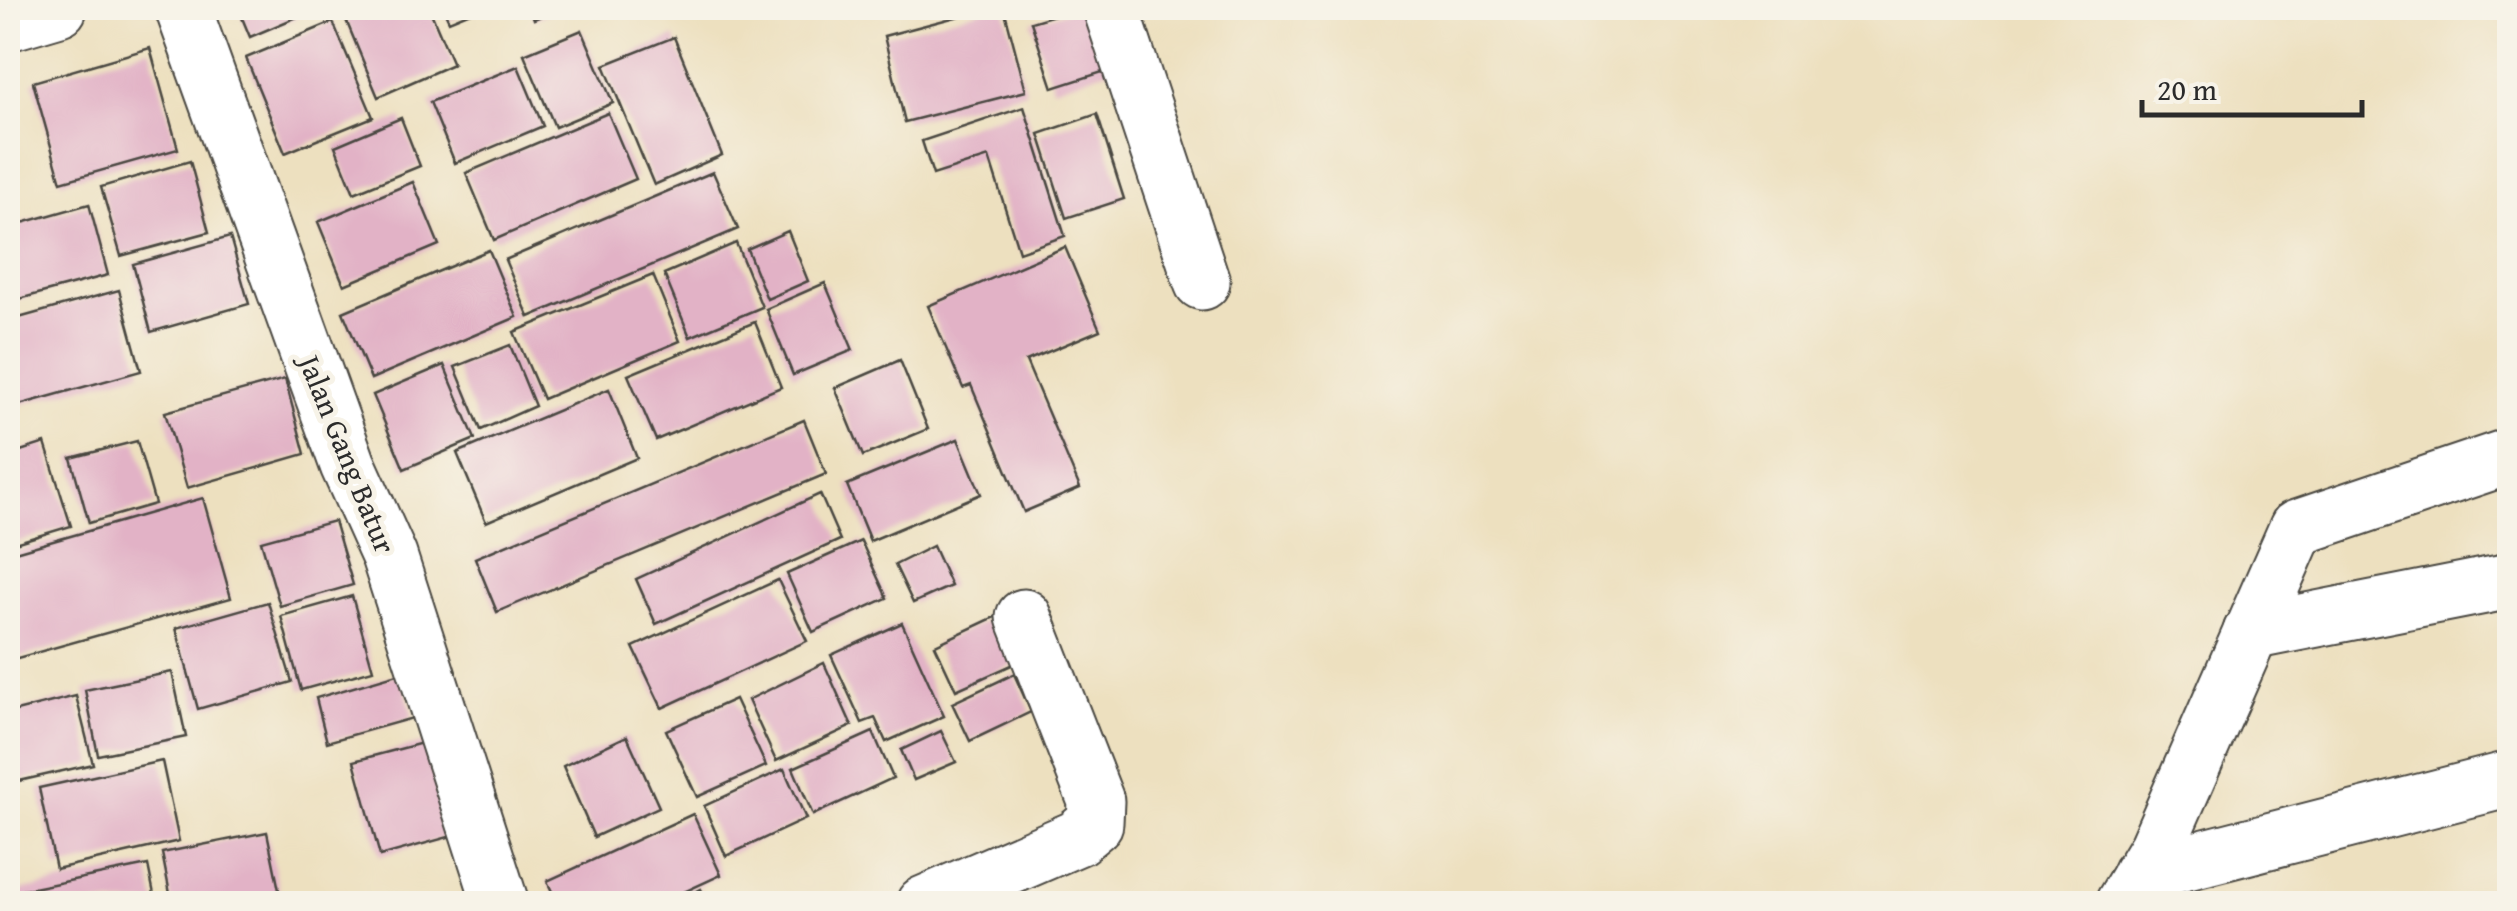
<svg xmlns="http://www.w3.org/2000/svg" width="2517" height="911" font-family="'Gentium Book Plus',serif">
  <rect width="100%" height="100%" fill="#f7f3e8"/>
  <filter id="ink" filterUnits="userSpaceOnUse"><feTurbulence type="fractalNoise" baseFrequency=".01" numOctaves="2"/><feDisplacementMap in="SourceGraphic" scale="20" xChannelSelector="R" yChannelSelector="G"/><feConvolveMatrix kernelMatrix="1 2 1 2 8 2 1 2 1" color-interpolation-filters="sRGB"/></filter>
  <filter id="wash" filterUnits="userSpaceOnUse"><feTurbulence type="fractalNoise" baseFrequency=".0048" numOctaves="4" result="noise"/><feDisplacementMap in="SourceGraphic" scale="40" xChannelSelector="R" yChannelSelector="G"/><feGaussianBlur stdDeviation="2.25" result="paint"/><feColorMatrix in="noise" values="0 0 0 0 0 0 0 0 0 0 0 0 0 0 0 0 0 1.4 0 .05"/><feComposite in="paint" operator="in"/></filter>
  <g filter="url(#wash)">
    <rect width="100%" height="100%" fill="#ede0bf"/>
    <g id="blocks">
      <!-- building -->
      <g fill="#e2b2c6">
        <polygon points="238,8 318,8 250,37"/>
        <polygon points="341,8 429,8 453,64 378,97"/>
        <polygon points="443,8 480,8 449,21"/>
        <polygon points="530,8 560,8 534,19"/>
        <polygon points="990,8 1004,8 1026,91 905,122 884,36"/>
        <polygon points="1078,8 1095,8 1115,68 1053,88 1031,22"/>
        <polygon points="333,22 373,117 285,153 246,58"/>
        <polygon points="582,30 613,103 555,127 524,54"/>
        <polygon points="674,37 722,155 654,185 604,65"/>
        <polygon points="150,48 178,149 61,182 33,82"/>
        <polygon points="518,66 543,126 455,163 430,102"/>
        <polygon points="1024,107 1065,236 1019,252 989,157 933,175 922,141"/>
        <polygon points="608,113 636,179 494,240 466,173"/>
        <polygon points="1097,114 1124,199 1066,218 1039,134"/>
        <polygon points="401,118 420,166 354,193 335,146"/>
        <polygon points="190,161 209,232 121,256 101,187"/>
        <polygon points="713,172 738,229 529,317 505,260"/>
        <polygon points="413,182 439,245 344,285 318,222"/>
        <polygon points="89,204 108,275 8,302 8,227"/>
        <polygon points="788,231 808,281 767,299 747,249"/>
        <polygon points="230,237 249,304 151,332 133,264"/>
        <polygon points="736,243 762,307 690,337 664,274"/>
        <polygon points="1065,247 1100,330 1026,361 1080,488 1024,512 971,385 963,388 928,306"/>
        <polygon points="489,250 517,317 371,379 343,312"/>
        <polygon points="653,275 680,341 543,399 514,332"/>
        <polygon points="825,283 853,350 793,375 766,309"/>
        <polygon points="119,290 141,371 8,408 8,321"/>
        <polygon points="755,322 781,387 656,440 628,375"/>
        <polygon points="510,345 535,406 481,430 455,367"/>
        <polygon points="900,360 928,429 863,456 835,388"/>
        <polygon points="444,365 475,439 404,469 373,395"/>
        <polygon points="285,379 305,454 187,488 165,412"/>
        <polygon points="609,389 637,458 486,522 457,453"/>
        <polygon points="804,420 826,474 497,612 475,558"/>
        <polygon points="958,439 981,494 870,541 847,485"/>
        <polygon points="137,441 155,504 89,523 71,458"/>
        <polygon points="45,443 71,526 8,545 8,455"/>
        <polygon points="820,494 840,540 656,624 636,579"/>
        <polygon points="203,498 231,598 14,659 8,638 8,554"/>
        <polygon points="334,521 353,585 280,606 261,541"/>
        <polygon points="861,541 887,598 813,632 787,574"/>
        <polygon points="933,546 951,586 913,603 895,565"/>
        <polygon points="778,580 807,641 662,708 633,647"/>
        <polygon points="352,596 373,670 301,690 281,616"/>
        <polygon points="268,602 292,682 198,709 176,628"/>
        <polygon points="1001,614 1023,660 956,690 935,645"/>
        <polygon points="902,623 944,716 886,742 875,718 862,723 831,655"/>
        <polygon points="824,663 852,726 776,761 748,700"/>
        <polygon points="172,672 186,737 98,755 85,690"/>
        <polygon points="401,673 413,718 327,742 316,698"/>
        <polygon points="1014,674 1031,712 970,741 952,703"/>
        <polygon points="76,696 93,764 15,782 8,751 8,713"/>
        <polygon points="735,699 766,766 697,797 666,730"/>
        <polygon points="941,731 956,762 914,780 901,750"/>
        <polygon points="873,732 893,778 813,815 793,768"/>
        <polygon points="627,736 659,807 594,837 563,766"/>
        <polygon points="430,741 456,835 380,856 354,761"/>
        <polygon points="162,761 179,841 56,869 39,788"/>
        <polygon points="784,769 806,819 726,856 704,806"/>
        <polygon points="693,814 721,875 658,904 558,904 547,881"/>
        <polygon points="267,832 280,895 237,904 172,904 162,853"/>
        <polygon points="148,865 156,904 8,904 8,893"/>
        <polygon points="701,889 708,904 672,904"/>
      </g>
    </g>
  </g>
  <g filter="url(#ink)">
    <use href="#blocks" fill-opacity="0" stroke="#484641" stroke-width="2.5"/>
    <g fill="none" stroke-linecap="round" stroke-linejoin="round">
      <!-- street casing -->
      <g stroke="#484641" stroke-width="59">
        <g id="street">
          <polyline points="183,8 348,465 389,556 501,904"/>
          <polyline points="1111,8 1202,282"/>
          <polyline points="8,23 59,8"/>
          <polyline points="2251,632 2510,581"/>
          <polyline points="2140,874 2510,779"/>
          <polyline points="924,904 1077,838 1095,823 1096,801 1024,617"/>
          <polyline points="2123,904 2156,849 2297,528 2510,456"/>
        </g>
      </g>
      <!-- street -->
      <use href="#street" stroke="#fff" stroke-width="55"/>
    </g>
  </g>
  <g text-anchor="middle" dominant-baseline="central" stroke-width="10" stroke-linejoin="round" paint-order="stroke">
    <!-- street labels -->
    <g font-size="30" fill="#2b2b2b" stroke="#f7f3e8">
      <text transform="translate(348 454) rotate(68)">Jalan Gang Batur</text>
    </g>
  </g>
  <!-- margin -->
  <rect width="2517" height="911" fill="none" stroke="#f7f3e8" stroke-width="40"/>
  <!-- scale -->
  <path d="M2142 100v15h220v-15" fill="none" stroke="#2b2b2b" stroke-width="5"/>
  <text x="2157" y="100" font-size="30" fill="#2b2b2b" stroke="#f7f3e8" stroke-width="8" paint-order="stroke">20 m</text>
</svg>
